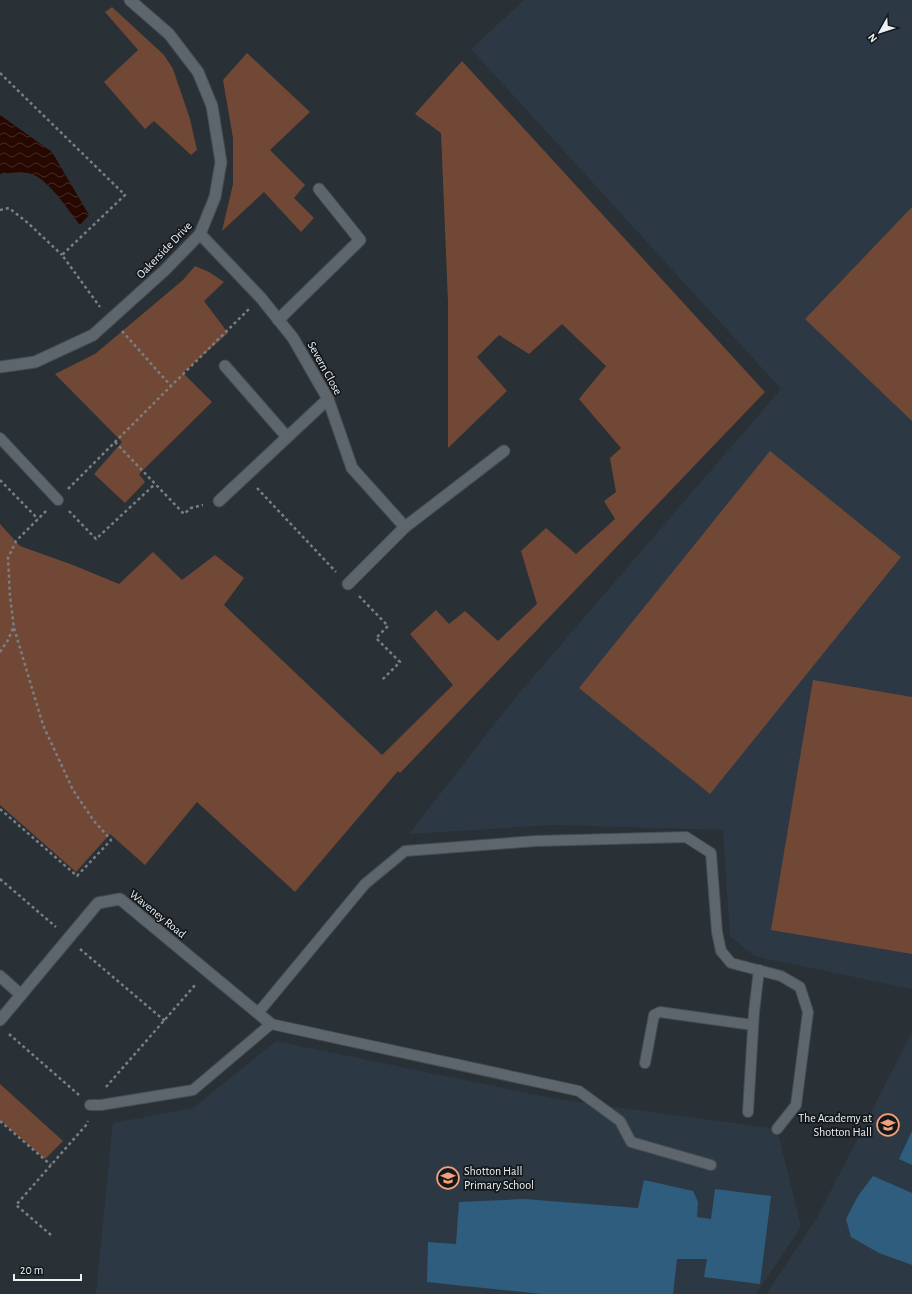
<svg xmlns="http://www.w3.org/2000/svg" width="912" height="1294" font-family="'Alegreya Sans',sans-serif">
  <defs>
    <pattern id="water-waves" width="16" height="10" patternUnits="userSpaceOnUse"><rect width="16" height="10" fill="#270800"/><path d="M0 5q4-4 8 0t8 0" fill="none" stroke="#462c26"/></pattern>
  </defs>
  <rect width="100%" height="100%" fill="#293036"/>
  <!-- built -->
  <g fill="#2c3944">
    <polygon points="524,0 912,0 912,989 754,956 730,936 723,830 553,825 409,834 515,698 781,389 471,49"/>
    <polygon points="912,1032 912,1294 766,1294 817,1218"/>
    <polygon points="276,1041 556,1099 777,1129 801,1227 756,1294 96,1294 113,1123 193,1108"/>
  </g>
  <!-- grass -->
  <g fill="#714835">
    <polygon points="112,7 164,55 173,69 190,119 197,150 191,155 154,121 145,129 104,82 138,50 105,12"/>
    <polygon points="247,53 310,112 270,150 305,185 294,198 314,218 301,232 264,192 222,231 233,184 233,138 223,80"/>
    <polygon points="462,61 765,392 400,773 398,771 295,892 197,802 145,865 110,834 76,872 0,805 0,524 20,546 73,565 119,584 153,552 182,580 215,555 244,578 224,605 382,755 453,685 410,634 436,610 449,624 465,611 498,641 537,604 521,551 546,528 576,554 615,519 604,501 616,492 610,458 621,448 579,399 606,366 562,324 529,354 499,335 477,357 507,391 448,448 448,302 441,133 415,114"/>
    <polygon points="912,207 912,421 805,319"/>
    <polygon points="195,266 209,272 224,282 204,301 228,333 183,373 212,402 139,474 145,482 125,503 94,474 122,442 55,374 95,354 183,280"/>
    <polygon points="770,451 901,557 710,794 579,688"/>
    <polygon points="813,680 912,697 912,954 771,930"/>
    <polygon points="0,1084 63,1141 45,1159 0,1120"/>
  </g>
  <!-- water -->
  <path fill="url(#water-waves)" d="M0,115L52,152L89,215L80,225C69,211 50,182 34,175C23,170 11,173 0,174Z"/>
  <!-- building -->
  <g fill="#2f5d7e">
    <polygon points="912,1131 912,1165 899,1159"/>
    <polygon points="873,1176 912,1193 912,1265 879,1253 851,1237 846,1219 858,1196"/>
    <polygon points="644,1180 693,1191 698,1202 697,1217 711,1219 715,1189 771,1196 760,1284 704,1277 707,1259 677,1259 673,1294 542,1294 427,1282 428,1242 456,1244 459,1202 524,1199 638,1208"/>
  </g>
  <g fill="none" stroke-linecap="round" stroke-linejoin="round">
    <!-- service casing -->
    <g stroke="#464c51" stroke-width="12">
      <g id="service">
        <polyline points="0,438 58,500"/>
        <polyline points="258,1013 365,884 405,851 536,841 686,837 711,853 717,932 721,951 731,963 781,976 800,987 808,1012 796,1105 777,1129"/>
        <polyline points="645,1063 654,1015 660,1012 753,1025"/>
        <polyline points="90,1105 101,1105 193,1090 271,1024 579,1091 620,1121 631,1142 711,1165"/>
        <polyline points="748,1112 754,1012 759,970"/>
      </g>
    </g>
    <!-- minor casing -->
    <g stroke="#464c51" stroke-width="13">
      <g id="minor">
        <polyline points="130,0 169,34 198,72 212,106 221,162 215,197 200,234 165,270"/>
        <polyline points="200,234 261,298 293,338 328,399 352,468 405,527"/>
        <polyline points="278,320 360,240 319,189"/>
        <polyline points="225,366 287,437"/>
        <polyline points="0,367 35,362 93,335"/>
        <polyline points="219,501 328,399"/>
        <polyline points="348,584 405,527 504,451"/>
        <polyline points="0,976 21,995"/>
        <polyline points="0,1020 98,903 120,899 271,1024"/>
      </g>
    </g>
    <!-- path -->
    <g stroke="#797f84" stroke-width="2.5" stroke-dasharray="3 3" stroke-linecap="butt">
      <polyline points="0,73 125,195 62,255 100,307"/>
      <polyline points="0,210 9,208 28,223 62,255"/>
      <polyline points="122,331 171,386 249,309"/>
      <polyline points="115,442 184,514 191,508 203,505"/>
      <polyline points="0,480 38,519"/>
      <polyline points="257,488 336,572"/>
      <polyline points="68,489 171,386"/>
      <polyline points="69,511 96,539 155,484"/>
      <polyline points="359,596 388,626 376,638 400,662 382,680"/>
      <polyline points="0,652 8,640 13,628"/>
      <polyline points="0,809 77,876 111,840 94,821 73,790 43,725 14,628 10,596 8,558 16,541 46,511"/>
      <polyline points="0,879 56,927"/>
      <polyline points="80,949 165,1021"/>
      <polyline points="9,1034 79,1095"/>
      <polyline points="106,1087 196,984"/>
      <polyline points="0,1121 51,1165"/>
      <polyline points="51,1235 16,1205 87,1124 88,1121"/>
    </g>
    <!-- service -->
    <use href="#service" stroke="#5e666d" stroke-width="10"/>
    <!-- minor -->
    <use href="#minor" stroke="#5e666d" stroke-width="11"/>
    <!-- minor-bridge casing -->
    <g stroke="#464c51" stroke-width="13" stroke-linecap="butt">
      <polyline id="minor-bridge" points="93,335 165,270"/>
    </g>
    <!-- minor-bridge -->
    <use href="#minor-bridge" stroke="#5e666d" stroke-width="11"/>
  </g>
  <!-- icons -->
  <defs>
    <g id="school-ring" transform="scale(1.15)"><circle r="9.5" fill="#14181a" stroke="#f1a17b" stroke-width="1.5"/><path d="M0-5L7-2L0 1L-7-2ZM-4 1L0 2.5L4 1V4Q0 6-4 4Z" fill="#f1a17b"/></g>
  </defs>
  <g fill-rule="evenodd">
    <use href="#school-ring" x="888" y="1125"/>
    <use href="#school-ring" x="448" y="1178"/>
  </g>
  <g text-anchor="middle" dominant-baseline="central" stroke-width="3.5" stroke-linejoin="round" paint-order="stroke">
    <!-- street labels -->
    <g font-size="12" fill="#ecf1f4" stroke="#14181a">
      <text transform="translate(164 250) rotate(-46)">Oakerside Drive</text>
      <text transform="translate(325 368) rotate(61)">Severn Close</text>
      <text transform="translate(158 914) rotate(39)">Waveney Road</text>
    </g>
    <!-- poi labels -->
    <g font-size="12" fill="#ecf1f4" stroke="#14181a" text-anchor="end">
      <text x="872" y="1118">The Academy at<tspan x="872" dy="14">Shotton Hall</tspan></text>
      <text x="464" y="1171" text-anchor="start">Shotton Hall<tspan x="464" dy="14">Primary School</tspan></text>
    </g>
  </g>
  <!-- north arrow -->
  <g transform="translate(880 32) rotate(231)" stroke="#14181a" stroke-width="3" paint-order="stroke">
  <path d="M0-3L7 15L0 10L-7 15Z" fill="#ecf1f4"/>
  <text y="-6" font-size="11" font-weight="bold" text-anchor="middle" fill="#ecf1f4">N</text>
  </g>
  <!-- scale -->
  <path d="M14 1274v6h67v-6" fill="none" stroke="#ecf1f4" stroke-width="2"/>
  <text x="20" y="1274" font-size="12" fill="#ecf1f4" stroke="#14181a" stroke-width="3" paint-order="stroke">20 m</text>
</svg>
